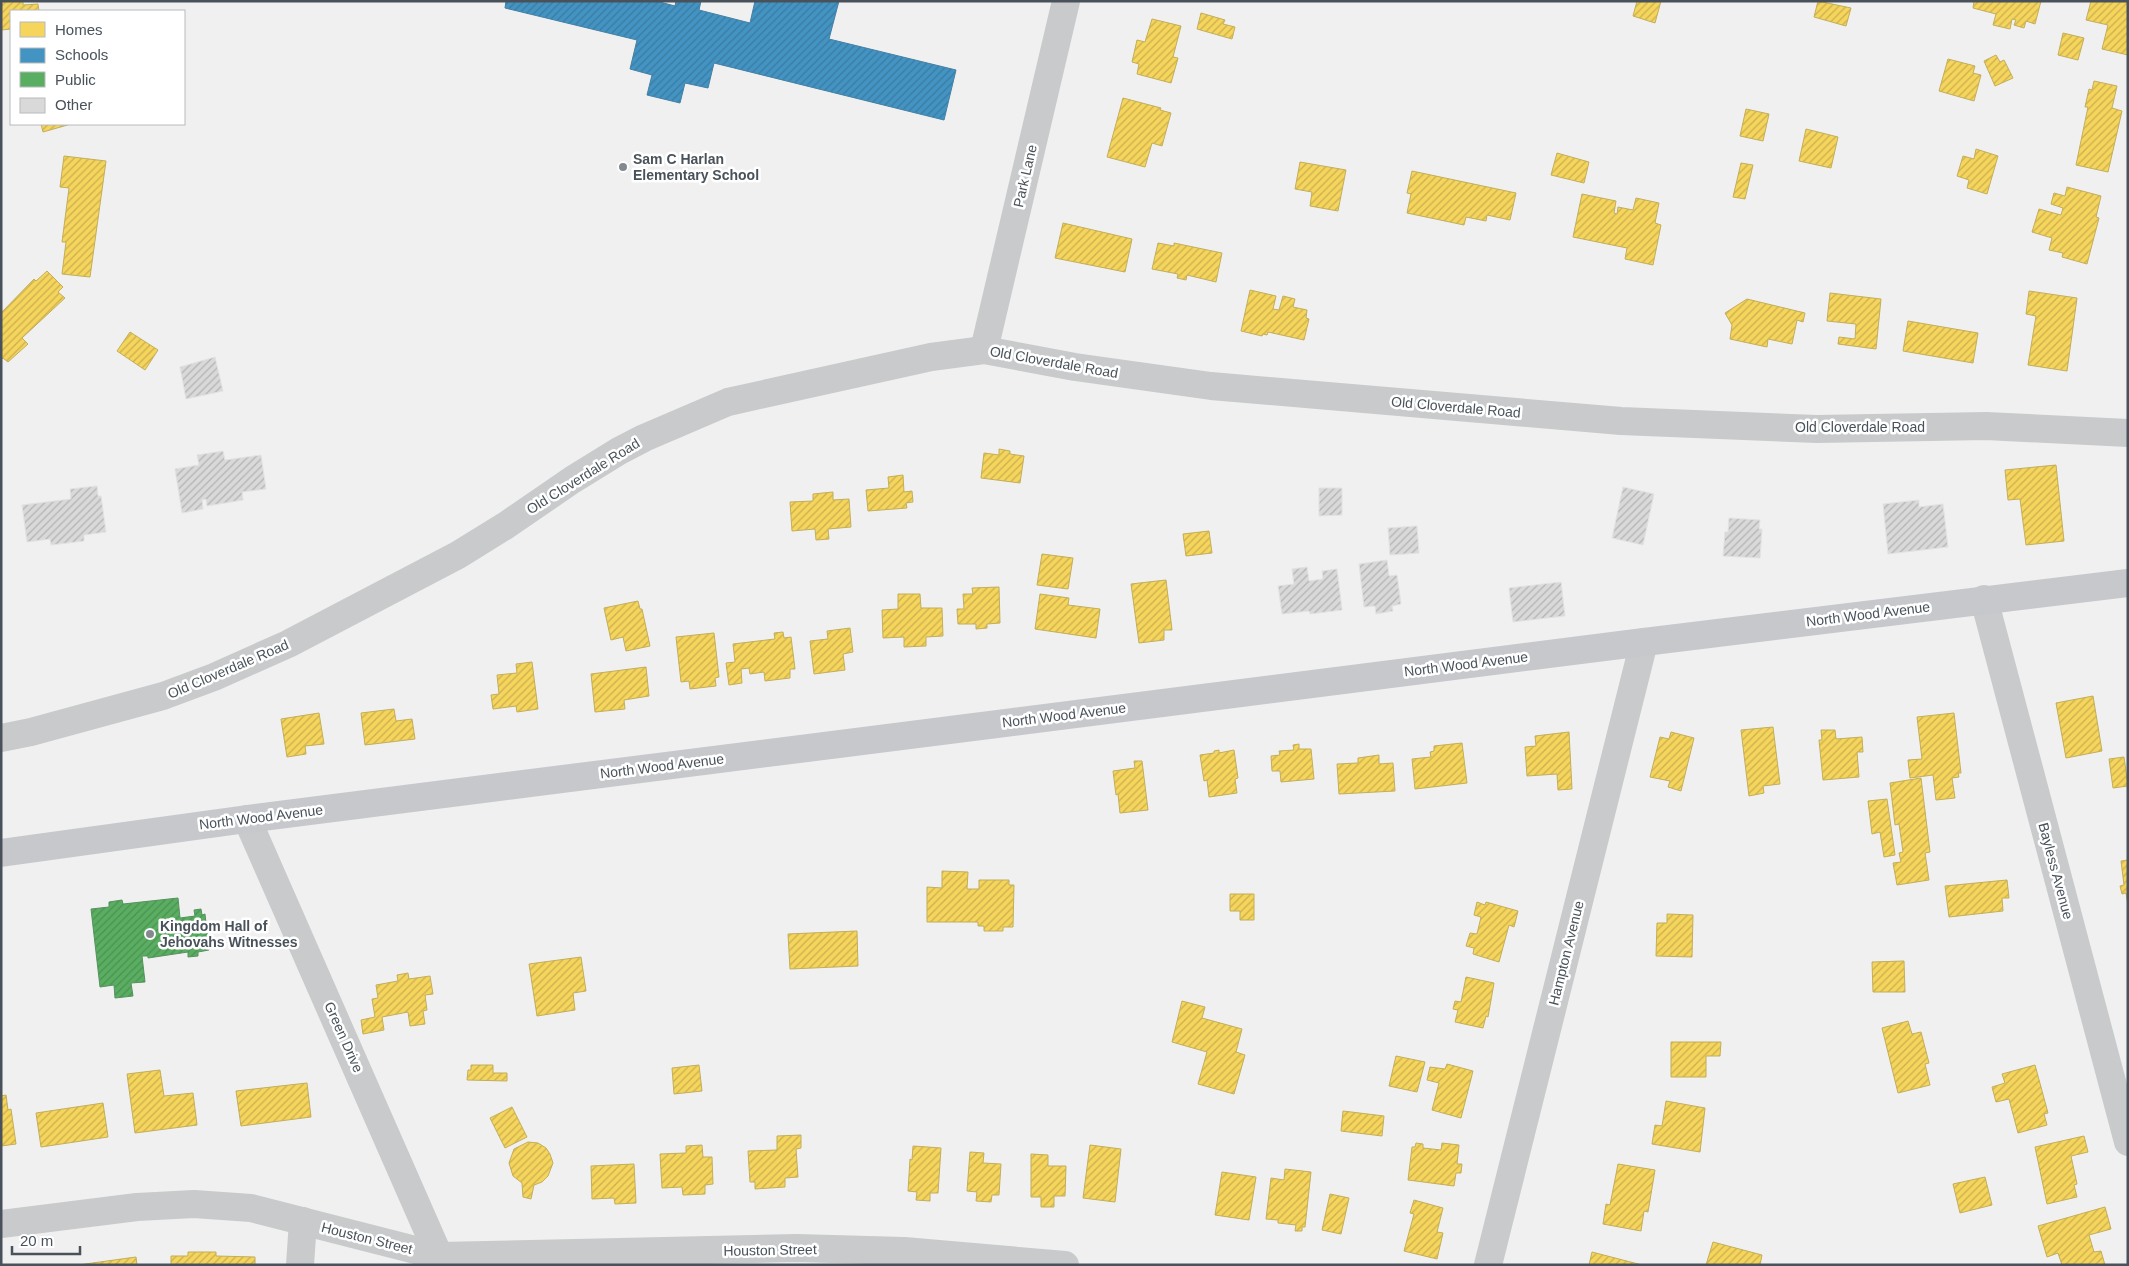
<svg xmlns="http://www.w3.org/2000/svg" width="2129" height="1266" font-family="Arial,sans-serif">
  <defs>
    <pattern id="homes-hatch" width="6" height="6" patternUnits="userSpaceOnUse" patternTransform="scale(1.25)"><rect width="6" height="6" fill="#f6d55c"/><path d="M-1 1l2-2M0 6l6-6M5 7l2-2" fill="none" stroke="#c9af4f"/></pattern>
    <pattern id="schools-hatch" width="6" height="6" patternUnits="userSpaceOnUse" patternTransform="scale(1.25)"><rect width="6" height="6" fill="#4393c3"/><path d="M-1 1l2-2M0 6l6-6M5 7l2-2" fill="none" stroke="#3a7ba1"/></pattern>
    <pattern id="public-hatch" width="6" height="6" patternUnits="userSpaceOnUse" patternTransform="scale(1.25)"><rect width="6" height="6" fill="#5aae61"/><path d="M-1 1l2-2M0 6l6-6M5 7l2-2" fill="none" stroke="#4c9053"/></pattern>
    <pattern id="building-hatch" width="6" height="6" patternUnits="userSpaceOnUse" patternTransform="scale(1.25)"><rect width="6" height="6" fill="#d9d9da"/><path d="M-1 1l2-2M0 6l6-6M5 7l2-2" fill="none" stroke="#b2b3b4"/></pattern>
  </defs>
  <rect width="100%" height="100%" fill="#f0f0f0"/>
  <!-- homes -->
  <g fill="url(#homes-hatch)" stroke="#c2ae5b">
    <polygon points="1,1 23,1 23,5 38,4 39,11 11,11 11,29 1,30"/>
    <polygon points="1637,1 1661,1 1655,23 1633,16"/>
    <polygon points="1818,1 1851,8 1846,26 1814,17"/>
    <polygon points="1974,1 2041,1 2035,24 2026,21 2024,28 2014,25 2016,20 2012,19 2010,29 1993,25 1996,14 1973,8"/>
    <polygon points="2091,1 2128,1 2128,55 2102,49 2108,25 2086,20"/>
    <polygon points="1201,13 1225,20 1223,24 1235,27 1232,39 1197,29"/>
    <polygon points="1152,19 1181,26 1173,57 1178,58 1171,83 1137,74 1139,64 1132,62 1137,40 1145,42"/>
    <polygon points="2063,33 2084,38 2078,60 2058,55"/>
    <polygon points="1996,55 2000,62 2004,60 2013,78 1995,86 1984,61"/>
    <polygon points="1948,59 1975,66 1973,73 1981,75 1974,101 1939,91"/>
    <polygon points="2094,81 2117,86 2112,108 2122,111 2108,172 2076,165 2088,107 2085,107 2089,89 2092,90"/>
    <polygon points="1123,98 1161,108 1160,110 1171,113 1162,146 1152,143 1145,167 1107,157"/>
    <polygon points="1746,109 1769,114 1763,141 1740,136"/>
    <polygon points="41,124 71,124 43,132"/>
    <polygon points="1806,129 1838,137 1831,168 1799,161"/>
    <polygon points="1976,149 1998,156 1987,194 1967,188 1969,180 1957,176 1963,156 1974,159"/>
    <polygon points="1557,153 1589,162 1584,183 1551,175"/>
    <polygon points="64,156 106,161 90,277 62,274 66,242 62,242 69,188 60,187"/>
    <polygon points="1300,162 1346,170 1338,211 1310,206 1312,192 1295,189"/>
    <polygon points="1741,163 1753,165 1745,199 1733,197"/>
    <polygon points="1412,171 1516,193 1510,220 1487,215 1486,221 1466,217 1464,225 1407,213 1411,194 1407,193"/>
    <polygon points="2067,187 2101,196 2096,217 2099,218 2087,264 2062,257 2063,253 2049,250 2052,238 2032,232 2039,209 2061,215 2063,208 2051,204 2054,193 2065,196"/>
    <polygon points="1582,194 1616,201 1614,213 1617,214 1618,207 1633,210 1636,198 1659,203 1655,223 1661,225 1653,265 1625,259 1627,248 1573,237"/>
    <polygon points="1063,223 1132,239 1125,272 1055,258"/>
    <polygon points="1158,243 1174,246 1174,243 1222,253 1216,282 1187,275 1186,280 1177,278 1178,274 1152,269"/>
    <polygon points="47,271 63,287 58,292 65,298 22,338 28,344 8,362 3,358 1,360 1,313 34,279 36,281"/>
    <polygon points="1250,290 1276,296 1273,309 1279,310 1283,296 1295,299 1293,307 1307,310 1306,318 1309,319 1304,340 1268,332 1267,335 1263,334 1262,336 1241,331"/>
    <polygon points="2029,291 2077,298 2067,371 2028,365 2036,316 2026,314"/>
    <polygon points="1830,293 1881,299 1876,349 1838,344 1839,337 1855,339 1856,324 1827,321"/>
    <polygon points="1747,299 1805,313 1803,322 1797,320 1792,344 1768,339 1767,347 1730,339 1732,325 1725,313"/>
    <polygon points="1908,321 1978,333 1973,363 1903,351"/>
    <polygon points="130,332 158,350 145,370 117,351"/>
    <polygon points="999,449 1010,451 1010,454 1024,456 1020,483 981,478 984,453 999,455"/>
    <polygon points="2056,465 2064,541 2026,545 2020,499 2008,500 2005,470"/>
    <polygon points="903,475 904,492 912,491 913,502 906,503 907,508 868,511 866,490 889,488 888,477"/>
    <polygon points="833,492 833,500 849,499 851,527 828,529 829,539 816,540 815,529 792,531 790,502 813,501 813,494"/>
    <polygon points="1209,531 1212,553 1186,556 1183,534"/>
    <polygon points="1042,554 1073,558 1068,589 1037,585"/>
    <polygon points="1166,580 1172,630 1164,630 1164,640 1139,643 1131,584"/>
    <polygon points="999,587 1000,623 987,624 987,628 976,629 976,624 958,624 957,609 964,609 963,594 973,594 972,588"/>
    <polygon points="898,594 920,594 921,608 942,608 943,636 926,637 926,646 904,647 904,637 883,638 882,610 898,609"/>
    <polygon points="1040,594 1069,598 1068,605 1100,609 1096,638 1035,629"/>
    <polygon points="638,601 640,609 642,609 650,646 626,651 623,637 611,640 604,608"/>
    <polygon points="850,628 853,652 843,654 845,670 814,674 810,641 828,639 827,631"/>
    <polygon points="783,632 784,638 791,637 795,669 790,669 790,678 765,681 764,672 750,674 749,668 741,669 742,683 729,685 726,663 735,662 733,644 775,639 774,633"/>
    <polygon points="714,633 719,677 715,678 716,686 690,689 689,681 681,682 676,637"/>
    <polygon points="532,662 538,709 517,712 516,706 493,709 491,695 499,694 497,675 517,673 516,664"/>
    <polygon points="646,667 649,696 624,700 625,709 595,712 591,674"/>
    <polygon points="2093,696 2102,751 2066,758 2056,703"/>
    <polygon points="394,709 396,721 412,719 415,739 365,745 361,713"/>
    <polygon points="319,713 324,744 305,746 306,754 287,757 281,719"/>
    <polygon points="1954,713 1961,773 1958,773 1959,777 1952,778 1955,798 1936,800 1933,775 1910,778 1908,760 1922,759 1917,717"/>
    <polygon points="1773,727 1780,784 1763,786 1764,793 1749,796 1741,730"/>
    <polygon points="1821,730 1835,730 1836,739 1862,737 1863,752 1857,752 1859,777 1823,780 1819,740 1822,740"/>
    <polygon points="1569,732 1572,789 1558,790 1557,774 1527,776 1525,747 1536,746 1535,736"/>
    <polygon points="1671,732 1694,738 1681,791 1668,787 1670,781 1650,777 1660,737 1669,739"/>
    <polygon points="1462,743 1467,783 1415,789 1412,759 1431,757 1430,752 1434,751 1434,746"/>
    <polygon points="1299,744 1299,749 1311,749 1314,779 1281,782 1280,771 1272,771 1271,756 1280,755 1279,751 1294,750 1293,745"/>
    <polygon points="1219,750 1219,753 1234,750 1238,778 1235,779 1237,793 1209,797 1207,780 1204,781 1200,755 1214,753 1214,751"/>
    <polygon points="1379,755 1379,764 1393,763 1395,791 1339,794 1337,764 1358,763 1358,758"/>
    <polygon points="2124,757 2128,786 2113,788 2109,759"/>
    <polygon points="1134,761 1142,761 1148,810 1120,813 1118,794 1116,795 1113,771 1135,768"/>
    <polygon points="1921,778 1930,852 1925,853 1929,880 1897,885 1893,863 1901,862 1899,853 1903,852 1899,824 1895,825 1890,783"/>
    <polygon points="1887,799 1895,855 1884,857 1880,832 1872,834 1868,801"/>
    <polygon points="2128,860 2128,905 2126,893 2122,894 2120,886 2124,885 2121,861"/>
    <polygon points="942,871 968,872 967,889 979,889 979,880 1009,880 1009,885 1014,885 1013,927 1003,927 1003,931 984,931 984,926 978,926 978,922 927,922 927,887 942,888"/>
    <polygon points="2007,880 2009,898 2002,898 2003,911 1949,917 1945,886"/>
    <polygon points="1230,894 1254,894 1254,920 1240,920 1240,911 1230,911"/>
    <polygon points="1477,902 1485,905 1486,902 1518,911 1514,927 1509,925 1499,962 1473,954 1474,948 1466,946 1470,933 1477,934 1481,917 1474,915"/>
    <polygon points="1667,914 1693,915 1692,957 1656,956 1657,923 1667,923"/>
    <polygon points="857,931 858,966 790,969 788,934"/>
    <polygon points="581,957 586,991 573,993 575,1010 537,1016 529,964"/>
    <polygon points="1904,961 1905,992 1873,992 1872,962"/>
    <polygon points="408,973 409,979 430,976 433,994 425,995 427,1010 423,1011 425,1024 410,1026 408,1012 382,1017 384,1030 363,1034 361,1020 375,1017 372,999 378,998 376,985 398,981 397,975"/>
    <polygon points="1466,977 1494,983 1488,1017 1486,1016 1483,1028 1455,1022 1458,1010 1453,1009 1455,1001 1461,1002"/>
    <polygon points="1182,1001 1205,1007 1202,1018 1242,1029 1236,1052 1245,1055 1234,1094 1198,1084 1207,1052 1172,1042"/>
    <polygon points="1908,1021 1912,1034 1921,1032 1929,1063 1925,1064 1930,1085 1898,1093 1882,1028"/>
    <polygon points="1671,1042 1721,1042 1720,1056 1706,1056 1706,1077 1671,1077"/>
    <polygon points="1396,1056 1425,1062 1417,1092 1389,1086"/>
    <polygon points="1447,1064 1473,1071 1461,1118 1432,1110 1439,1083 1427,1080 1430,1067 1445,1069"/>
    <polygon points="471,1065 493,1065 493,1073 507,1073 507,1081 467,1080 468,1070 471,1070"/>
    <polygon points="699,1065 702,1091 674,1094 672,1068"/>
    <polygon points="2035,1065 2048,1113 2044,1114 2047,1125 2018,1133 2009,1099 1996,1102 1992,1087 2005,1083 2002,1074"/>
    <polygon points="160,1070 164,1096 193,1093 197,1125 135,1133 127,1074"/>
    <polygon points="307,1083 311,1117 241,1126 236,1091"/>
    <polygon points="6,1095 8,1110 11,1109 16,1144 1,1146 1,1096"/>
    <polygon points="1666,1101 1705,1108 1700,1152 1652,1144 1655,1125 1662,1126"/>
    <polygon points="103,1103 108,1137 41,1147 36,1113"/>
    <polygon points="512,1107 527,1137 505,1148 490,1118"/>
    <polygon points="1343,1111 1384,1116 1382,1136 1341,1131"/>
    <polygon points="801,1135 801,1148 796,1149 798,1177 785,1178 785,1187 755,1189 755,1182 750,1182 748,1151 777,1150 777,1136"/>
    <polygon points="2084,1136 2088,1152 2071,1156 2077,1184 2074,1185 2077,1197 2047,1204 2035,1147"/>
    <polygon points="528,1142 538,1143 546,1148 550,1154 553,1163 548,1176 542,1182 534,1185 531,1199 523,1197 522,1183 513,1176 509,1163 514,1149"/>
    <polygon points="1416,1143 1423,1144 1423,1148 1441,1150 1442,1143 1459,1145 1457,1164 1462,1164 1461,1173 1456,1173 1454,1186 1408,1180 1412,1147 1415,1147"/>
    <polygon points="702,1145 703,1157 712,1157 713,1184 705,1185 705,1194 683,1195 682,1187 662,1188 660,1154 686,1153 686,1146"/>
    <polygon points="1090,1145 1121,1149 1115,1202 1083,1198"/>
    <polygon points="913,1146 941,1148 938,1193 930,1193 930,1201 916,1200 917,1192 908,1191 910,1159 912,1160"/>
    <polygon points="970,1152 984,1153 983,1163 1001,1164 999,1195 992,1195 991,1202 976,1201 977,1192 967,1191"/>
    <polygon points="1031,1154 1048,1155 1048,1166 1066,1166 1065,1196 1054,1196 1054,1207 1041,1207 1041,1197 1031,1197"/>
    <polygon points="634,1164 636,1203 615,1204 614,1198 592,1199 591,1166"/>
    <polygon points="1618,1164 1655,1170 1648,1212 1644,1211 1641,1231 1603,1224 1606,1204 1610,1205"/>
    <polygon points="1285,1169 1311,1172 1305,1227 1302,1227 1302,1231 1295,1231 1296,1225 1278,1223 1278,1220 1266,1219 1271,1178 1284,1180"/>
    <polygon points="1222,1172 1256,1177 1249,1220 1215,1215"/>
    <polygon points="1985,1177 1992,1205 1960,1213 1953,1184"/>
    <polygon points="1330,1194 1349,1198 1341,1234 1322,1230"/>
    <polygon points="1414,1200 1443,1208 1437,1232 1443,1233 1437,1259 1404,1251 1414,1214 1410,1213"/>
    <polygon points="2105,1207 2111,1229 2089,1235 2094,1252 2101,1251 2105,1265 2062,1265 2058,1253 2047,1257 2038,1226"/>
    <polygon points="1713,1242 1762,1255 1760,1265 1706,1265"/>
    <polygon points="188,1252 216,1252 216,1256 255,1257 255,1265 171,1265 171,1256 188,1256"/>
    <polygon points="1592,1252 1642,1265 1589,1265"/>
    <polygon points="136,1257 137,1265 78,1265"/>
  </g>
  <!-- schools -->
  <polygon fill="url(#schools-hatch)" stroke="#4580a4" points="506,1 656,1 675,6 676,1 701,1 699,10 750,23 755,1 839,1 829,39 956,70 944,120 714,63 708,88 685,83 680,103 647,95 652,75 630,69 637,40 505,8"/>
  <!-- public -->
  <polygon fill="url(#public-hatch)" stroke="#55925f" points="178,898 180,918 195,916 194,910 201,909 202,915 205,914 209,950 198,952 198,956 188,957 188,952 148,958 148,956 142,956 145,982 131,983 133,996 115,998 114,985 100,987 91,909 109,907 109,902 122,900 123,904"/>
  <!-- building -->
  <g fill="url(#building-hatch)" stroke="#e2e2e3">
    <polygon points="215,357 223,391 186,399 180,367"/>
    <polygon points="223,451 225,460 261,455 266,489 242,492 243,500 207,506 206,499 202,500 203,509 182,513 175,469 199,465 197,455"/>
    <polygon points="97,486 98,496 101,496 106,532 84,535 84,541 51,545 50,539 27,542 22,505 71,499 70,489"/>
    <polygon points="1623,487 1654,494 1643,545 1612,538"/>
    <polygon points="1319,488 1342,488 1342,515 1319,516"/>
    <polygon points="1919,500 1919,507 1943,504 1948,547 1888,554 1883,504"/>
    <polygon points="1729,518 1760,520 1759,529 1762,529 1760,558 1723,556 1725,532 1728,532"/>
    <polygon points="1417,526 1419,553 1390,555 1388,528"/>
    <polygon points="1387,560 1389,576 1397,575 1401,604 1392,606 1393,611 1376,614 1375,606 1364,607 1359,564"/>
    <polygon points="1307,567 1309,581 1323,579 1322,571 1337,569 1342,610 1310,614 1309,611 1282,614 1278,586 1294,584 1292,569"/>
    <polygon points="1561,582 1565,616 1513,622 1509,588"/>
  </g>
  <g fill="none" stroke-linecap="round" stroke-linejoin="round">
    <!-- minor -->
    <g stroke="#c8cacb" stroke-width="28">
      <polyline points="984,350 1066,1"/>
      <polyline points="1984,599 2128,1142"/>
      <polyline points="1,738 31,732 163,696 214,677 288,644 458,555 505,526 572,480 619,451 644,438 728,402 931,357 984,350 1075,367 1211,386 1621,421 1817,429 1986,426 2128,433"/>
      <polyline points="247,819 439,1256"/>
      <polyline points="1,1224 137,1207 194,1204 251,1208 439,1256 797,1248 904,1251 1065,1265"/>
      <polyline points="300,1265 303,1221"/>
      <polyline points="1488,1265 1644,642"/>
    </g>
    <!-- major -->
    <polyline stroke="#c6c8cb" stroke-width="28" points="1,853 247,819 1644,642 2128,583"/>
  </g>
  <!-- markers -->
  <g fill="#83898e" stroke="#fff" stroke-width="2">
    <circle cx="623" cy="167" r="5"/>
    <circle cx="150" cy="934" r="5"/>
  </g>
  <g text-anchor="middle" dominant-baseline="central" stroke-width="5" stroke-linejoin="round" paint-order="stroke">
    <!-- poi labels -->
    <g font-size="14" font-weight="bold" fill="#49525a" stroke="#fff" text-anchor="start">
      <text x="633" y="159">Sam C Harlan<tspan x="633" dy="16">Elementary School</tspan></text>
      <text x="160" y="926">Kingdom Hall of<tspan x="160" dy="16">Jehovahs Witnesses</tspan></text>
    </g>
    <!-- street labels -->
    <g font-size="14" fill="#49525a" stroke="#fff">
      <text transform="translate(1025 176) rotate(-77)">Park Lane</text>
      <text transform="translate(1054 362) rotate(10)">Old Cloverdale Road</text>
      <text transform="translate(1456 407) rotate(5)">Old Cloverdale Road</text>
      <text x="1860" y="427">Old Cloverdale Road</text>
      <text transform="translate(583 476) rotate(-32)">Old Cloverdale Road</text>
      <text transform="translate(1868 614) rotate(-7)">North Wood Avenue</text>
      <text transform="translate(1466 664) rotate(-7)">North Wood Avenue</text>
      <text transform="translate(228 669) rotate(-23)">Old Cloverdale Road</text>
      <text transform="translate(1064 715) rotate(-7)">North Wood Avenue</text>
      <text transform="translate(662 766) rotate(-7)">North Wood Avenue</text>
      <text transform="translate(261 817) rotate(-7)">North Wood Avenue</text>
      <text transform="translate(2056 871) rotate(75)">Bayless Avenue</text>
      <text transform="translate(1566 953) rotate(-76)">Hampton Avenue</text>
      <text transform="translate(344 1037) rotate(66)">Green Drive</text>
      <text transform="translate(367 1238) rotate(14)">Houston Street</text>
      <text transform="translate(770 1250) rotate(-1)">Houston Street</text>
    </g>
  </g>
  <!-- border -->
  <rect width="2129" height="1266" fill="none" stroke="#49525a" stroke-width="5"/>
  <!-- legend -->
  <rect x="10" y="10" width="175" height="115" fill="#ffffff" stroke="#b6babd"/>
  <rect x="20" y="22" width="25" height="15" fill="#f6d55c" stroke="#b6babd"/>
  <text x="55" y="35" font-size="15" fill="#49525a">Homes</text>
  <rect x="20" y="48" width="25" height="15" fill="#4393c3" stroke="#b6babd"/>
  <text x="55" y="60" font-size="15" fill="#49525a">Schools</text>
  <rect x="20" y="72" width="25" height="15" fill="#5aae61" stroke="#b6babd"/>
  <text x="55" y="85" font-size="15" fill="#49525a">Public</text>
  <rect x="20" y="98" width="25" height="15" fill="#d9d9da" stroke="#b6babd"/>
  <text x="55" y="110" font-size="15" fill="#49525a">Other</text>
  <!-- scale -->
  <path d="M12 1246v8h68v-8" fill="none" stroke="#49525a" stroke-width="2.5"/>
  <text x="20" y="1246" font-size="15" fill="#49525a" stroke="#ffffff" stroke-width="4" paint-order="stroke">20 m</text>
</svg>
